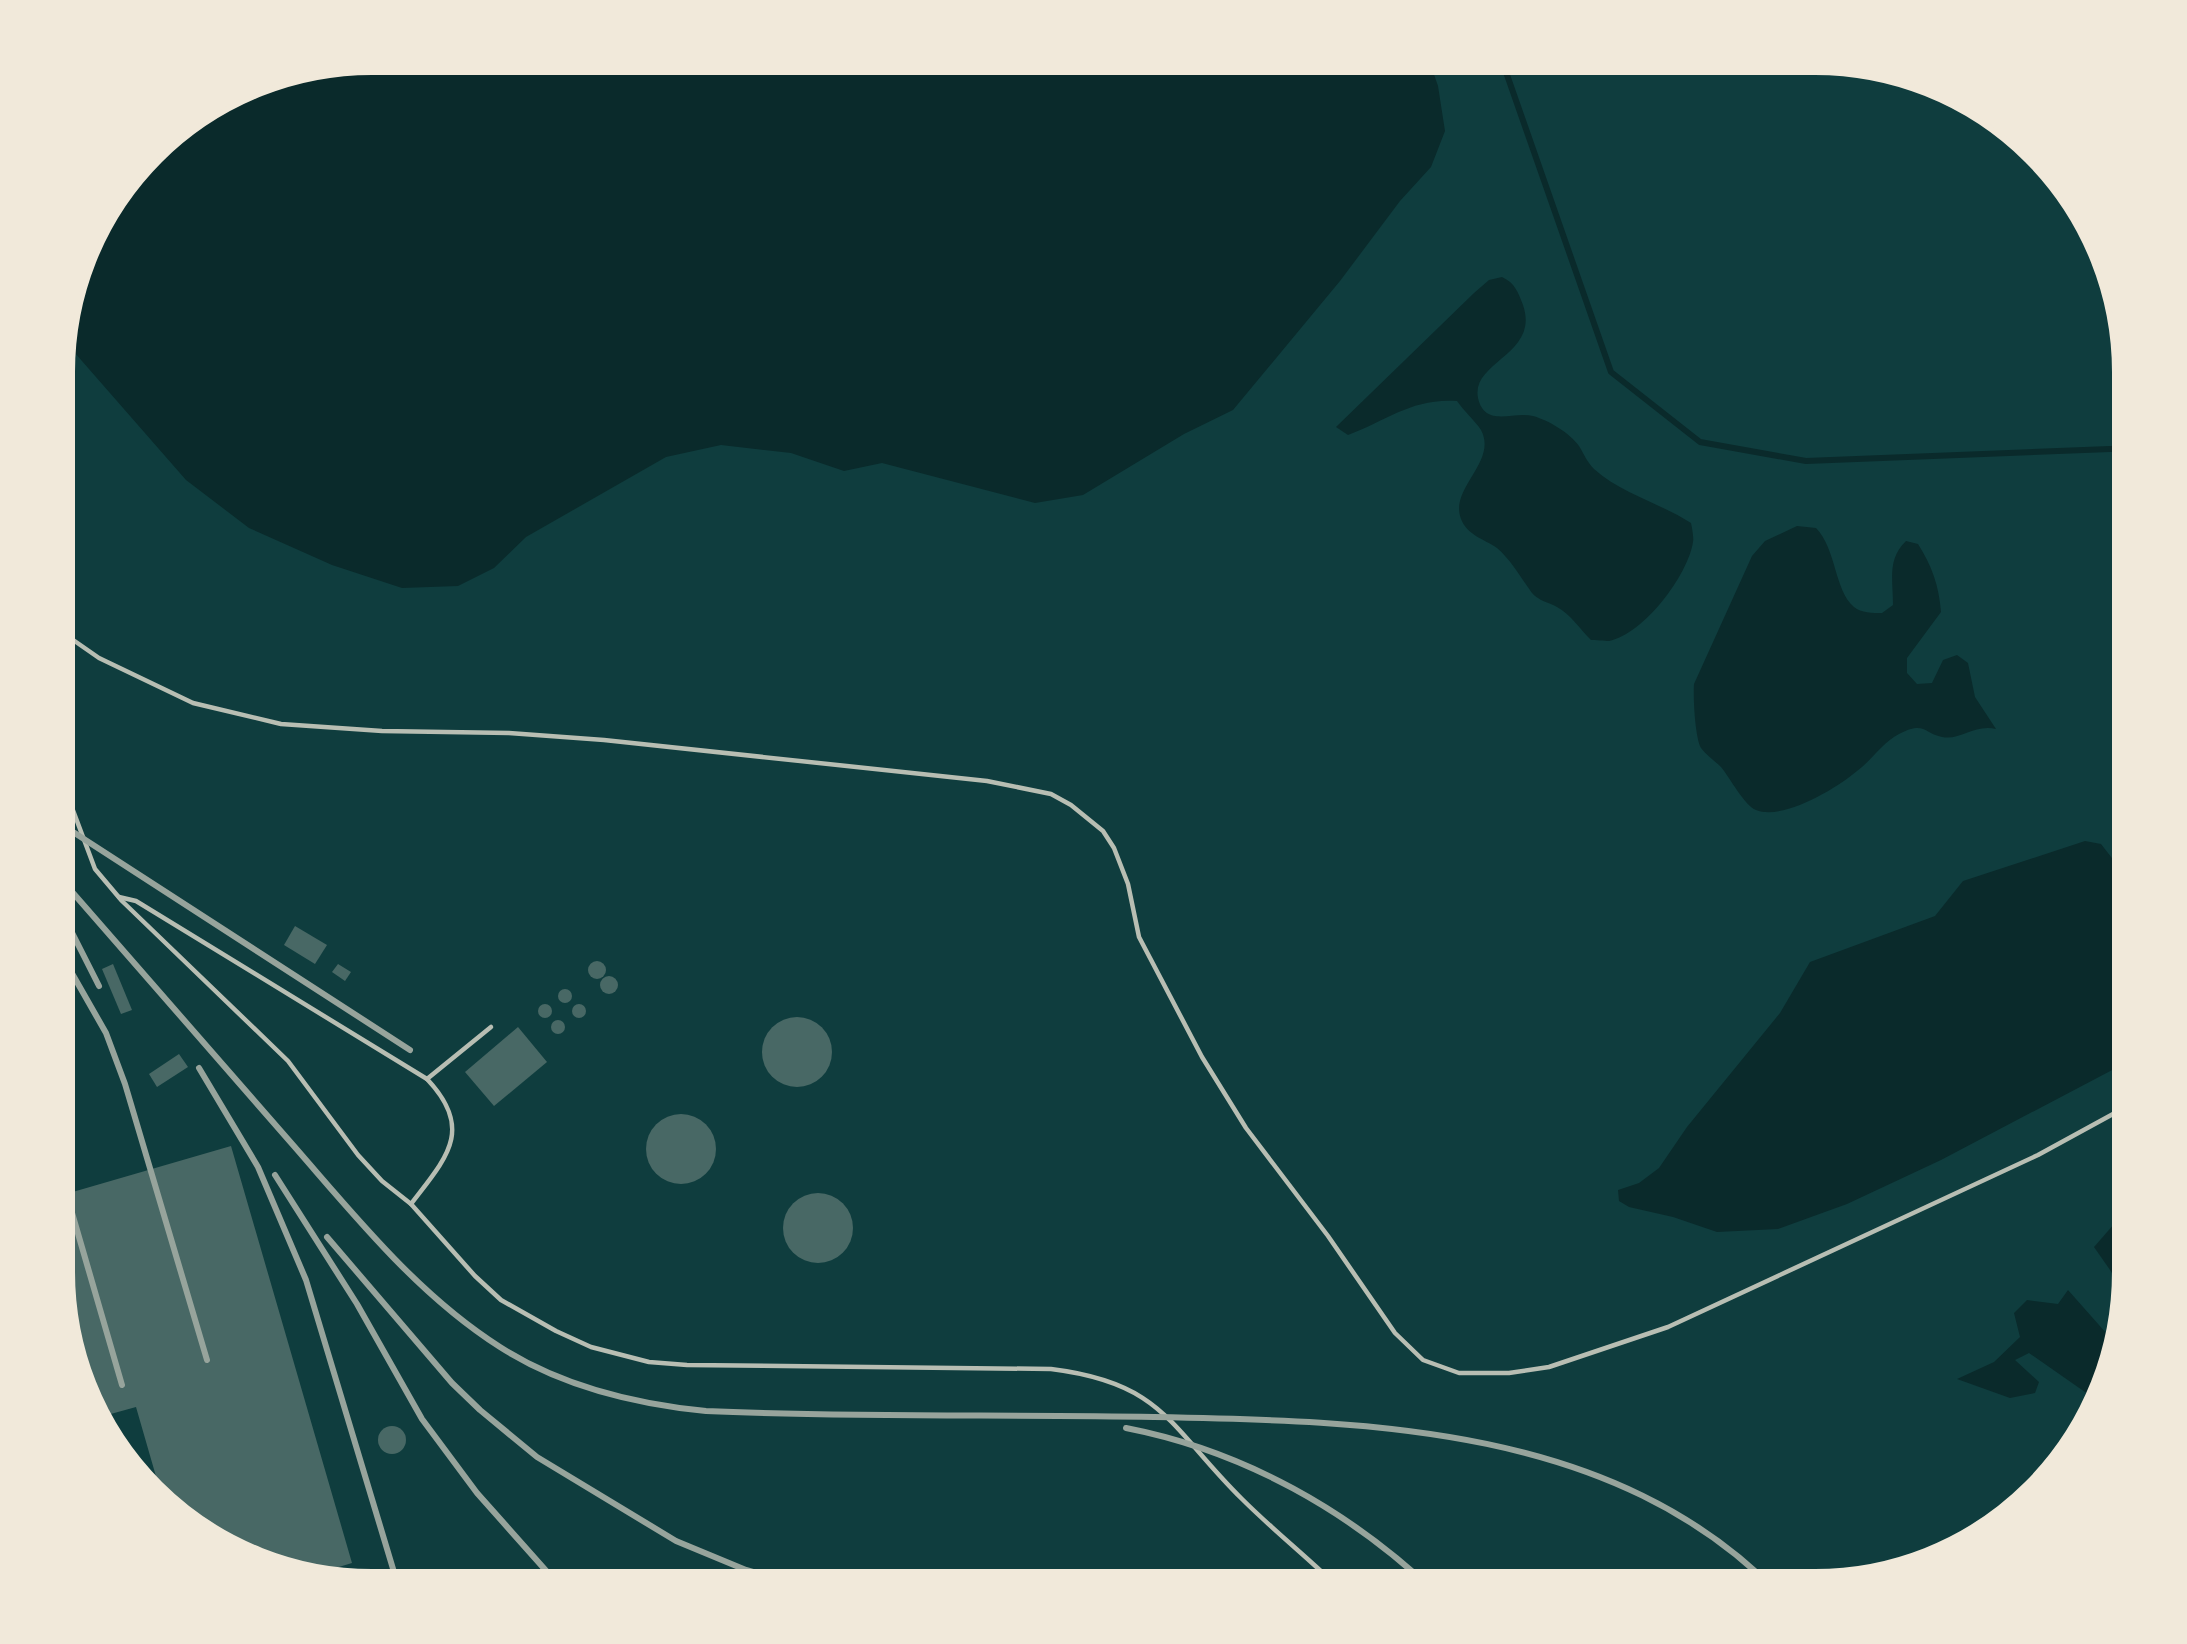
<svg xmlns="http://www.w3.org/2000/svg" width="2187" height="1644" font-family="'Open Sans',sans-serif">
  <rect width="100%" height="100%" fill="#0f3d3e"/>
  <!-- water -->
  <g fill="#0a2a2b">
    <polygon points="372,51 1426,51 1438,86 1445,131 1431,167 1400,201 1340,281 1233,410 1184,434 1083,495 1035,503 882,463 844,471 791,453 721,445 666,457 526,537 494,568 458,586 402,588 332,565 249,528 186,480 54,329 94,212 161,130 268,68"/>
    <path d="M1502,277C1515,283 1518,292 1523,305C1540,355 1471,361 1478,398C1485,428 1512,411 1533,416C1548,420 1570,433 1579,446C1584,454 1587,462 1594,469C1622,494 1660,503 1691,523C1692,528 1694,538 1693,542C1688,575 1644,634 1609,641C1605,641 1595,640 1591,640C1580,629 1570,614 1557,607C1548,602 1539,601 1532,593C1521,578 1512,561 1497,548C1484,539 1467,535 1461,519C1449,488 1498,462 1481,430C1476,422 1464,411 1457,401C1412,398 1388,420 1348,435L1336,427L1474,293L1489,280Z"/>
    <path d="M1797,526L1816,528C1837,550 1834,590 1854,607C1861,613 1873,613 1882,613L1893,605C1893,580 1887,559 1906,541L1918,544C1932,566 1939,586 1941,612L1907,658V673L1917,684L1932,683L1943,660L1957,655L1968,663L1975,697L1996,729C1974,724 1960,741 1942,737C1923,733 1925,721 1899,734C1883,742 1872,760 1857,771C1837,788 1783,821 1756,810C1745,806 1730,778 1721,767C1715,761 1706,755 1701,748C1695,737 1693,697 1694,684L1752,556L1765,541Z"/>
    <polygon points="2085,841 2101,844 2136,889 2135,1058 1941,1160 1847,1204 1778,1229 1717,1232 1673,1217 1629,1207 1619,1201 1618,1190 1639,1183 1659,1168 1687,1127 1780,1013 1810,962 1935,916 1963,881"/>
    <polygon points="2135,1200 2135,1294 2133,1303 2094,1247"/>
    <polygon points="2068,1290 2122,1351 2112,1394 2105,1406 2029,1353 2015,1360 2039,1382 2035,1393 2010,1398 1957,1379 1994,1362 2020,1337 2014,1313 2027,1300 2058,1304"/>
  </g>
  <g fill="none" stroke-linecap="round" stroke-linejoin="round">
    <!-- stream -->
    <polyline stroke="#0a2a2b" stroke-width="6" points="1499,52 1611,372 1700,442 1806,461 2136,448"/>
  </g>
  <!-- building -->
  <g fill="#486865">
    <polygon points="295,926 327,945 315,964 284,945"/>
    <circle cx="597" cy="970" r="9"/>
    <polygon points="113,964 132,1010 121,1014 102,969"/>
    <polygon points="338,964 351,972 345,981 332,972"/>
    <circle cx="609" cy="985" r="9"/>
    <circle cx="565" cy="996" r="7"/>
    <circle cx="545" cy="1011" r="7"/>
    <circle cx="579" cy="1011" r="7"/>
    <circle cx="797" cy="1052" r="35"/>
    <circle cx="558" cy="1027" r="7"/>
    <polygon points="518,1027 547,1062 494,1106 465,1072"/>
    <polygon points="179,1054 188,1067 157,1087 149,1074"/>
    <circle cx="681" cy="1149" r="35"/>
    <polygon points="231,1146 352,1563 296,1580 250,1569 168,1518 136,1407 89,1420 84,1415 52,1294 52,1198"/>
    <circle cx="818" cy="1228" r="35"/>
    <circle cx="392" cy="1440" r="14"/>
  </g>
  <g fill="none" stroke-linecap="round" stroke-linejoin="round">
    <!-- service -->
    <g stroke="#b8beb3" stroke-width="4.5">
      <polyline points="53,626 99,658 193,703 281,724 382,731 509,733 604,740 987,781 1051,794 1071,805 1103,831 1114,848 1128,884 1139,937 1202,1057 1246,1128 1328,1236 1395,1333 1423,1360 1459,1373 1509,1373 1549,1367 1668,1327 2038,1155 2135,1102"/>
      <path d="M53,757L95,869L122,901L288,1061L358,1155L382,1181L411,1204L475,1276L501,1300L556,1331L591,1347L649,1362L687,1365L1051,1369C1164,1383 1170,1428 1242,1499C1275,1532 1311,1560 1344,1593"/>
      <path d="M119,897L136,901L427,1079C475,1130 446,1158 411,1204"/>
      <polyline points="427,1079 491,1027"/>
    </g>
    <!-- rail -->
    <g stroke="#97a49c" stroke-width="6">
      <polyline points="53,819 410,1050"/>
      <path d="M53,870C130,959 208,1048 286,1137C352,1212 415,1293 500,1347C561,1386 635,1404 706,1411C855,1418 1005,1414 1154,1417C1372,1421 1615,1426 1778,1593"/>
      <polyline points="53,895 99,986"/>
      <polyline points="53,940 106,1033 125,1084 207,1360"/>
      <polyline points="199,1068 258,1167 306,1280 400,1592"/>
      <polyline points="52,1144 122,1385"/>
      <polyline points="275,1175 357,1304 422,1419 477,1493 565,1592"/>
      <polyline points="327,1237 452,1383 480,1410 537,1457 676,1541 746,1570 826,1593"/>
      <path d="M1126,1428C1244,1451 1350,1511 1436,1593"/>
    </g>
  </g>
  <!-- crop -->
  <path d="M0 0H2187V1644H0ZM372 72H1815A300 300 0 0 1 2115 372V1272A300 300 0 0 1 1815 1572H372A300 300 0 0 1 72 1272V372A300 300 0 0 1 372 72Z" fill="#f1e9da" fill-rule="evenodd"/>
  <path fill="none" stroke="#f1e9da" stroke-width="6" d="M372 72H1815A300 300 0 0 1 2115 372V1272A300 300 0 0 1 1815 1572H372A300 300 0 0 1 72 1272V372A300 300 0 0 1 372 72Z"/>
</svg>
